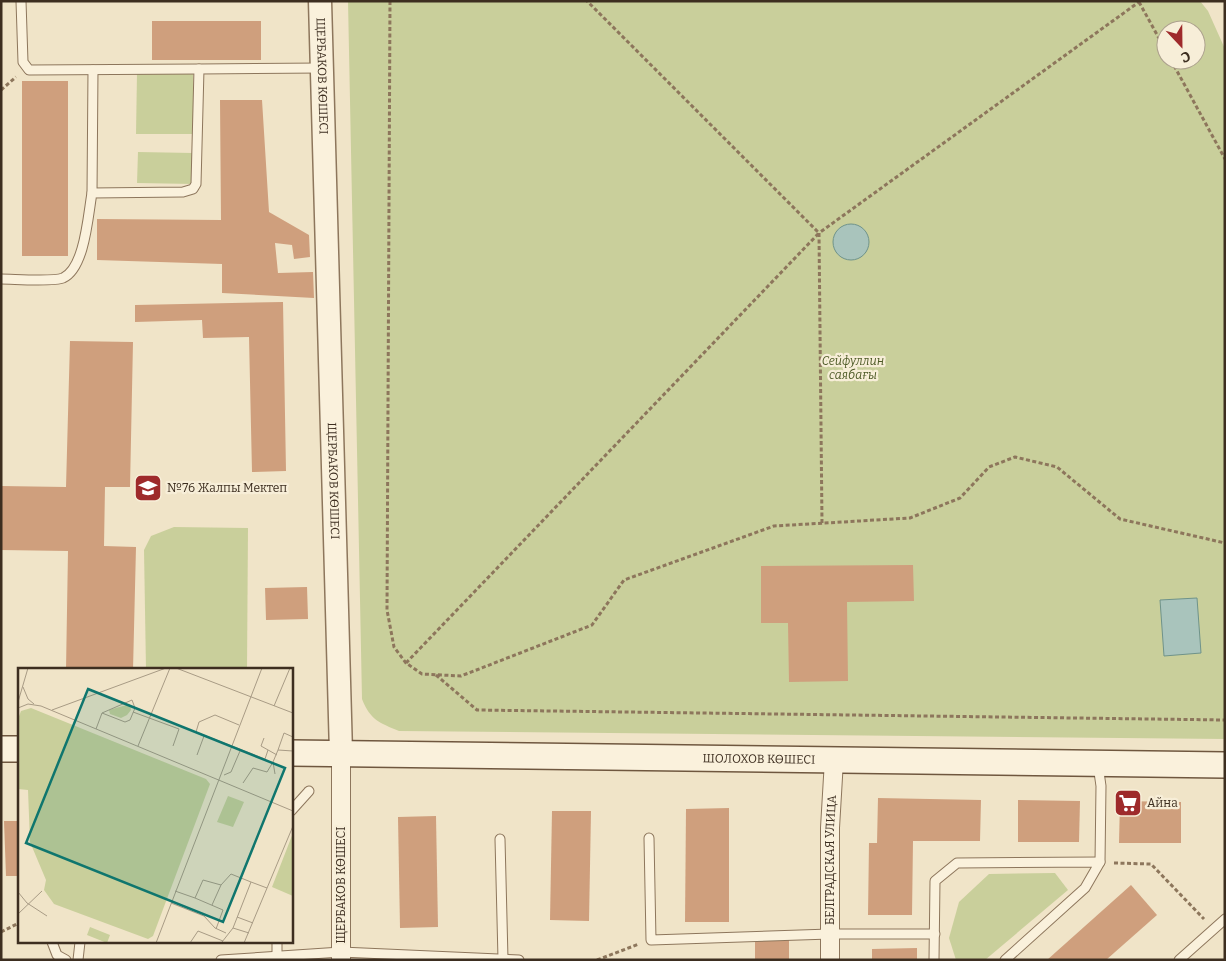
<svg xmlns="http://www.w3.org/2000/svg" width="1226" height="961" font-family="Bitter,serif">
  <rect width="100%" height="100%" fill="#f0e4c8"/>
  <!-- green -->
  <g fill="#c9cf9b" fill-rule="evenodd">
    <path d="M348,1H1200L1208,11L1225,49V739L399,731C380,723 370,720 362,699ZM1166,30H1196V60H1166Z"/>
    <polygon points="137,73 193,74 193,134 136,134"/>
    <polygon points="138,152 193,153 193,184 137,183"/>
    <polygon points="174,527 248,528 247,670 146,670 144,550 151,536"/>
    <polygon points="1055,873 1068,890 985,960 956,960 949,938 959,902 989,874"/>
  </g>
  <!-- water -->
  <g fill="#a9c4bc" stroke="#6f938a">
    <circle cx="851" cy="242" r="18"/>
    <polygon points="1197,598 1201,653 1164,656 1160,600"/>
  </g>
  <!-- building -->
  <g fill="#cf9f7d">
    <rect x="152" y="21" width="109" height="39"/>
    <rect x="22" y="81" width="46" height="175"/>
    <polygon points="220,100 262,100 269,212 309,235 310,257 294,259 292,245 275,243 278,273 313,272 314,298 222,293 222,264 97,260 97,219 221,220"/>
    <polygon points="283,302 286,471 252,472 249,337 203,338 202,320 135,322 135,305"/>
    <polygon points="70,341 133,342 130,487 105,487 104,546 136,547 133,670 66,670 68,551 1,550 1,486 66,487"/>
    <polygon points="913,565 914,601 847,602 848,681 789,682 788,623 761,623 761,566"/>
    <polygon points="307,587 308,619 266,620 265,588"/>
    <polygon points="878,798 981,800 980,841 913,841 912,915 868,915 869,843 877,843"/>
    <polygon points="1018,800 1080,801 1079,842 1018,842"/>
    <polygon points="1120,801 1181,802 1181,843 1119,843"/>
    <polygon points="729,808 729,922 685,922 686,809"/>
    <polygon points="552,811 591,811 589,921 550,920"/>
    <polygon points="436,816 438,927 400,928 398,817"/>
    <polygon points="4,821 19,821 19,876 6,876"/>
    <polygon points="1131,885 1157,915 1106,960 1047,960"/>
    <rect x="755" y="940" width="34" height="20"/>
    <polygon points="917,948 917,960 872,960 872,949"/>
  </g>
  <g fill="none" stroke-linecap="round" stroke-linejoin="round">
    <!-- service casing -->
    <g stroke="#8d765c" stroke-width="11">
      <g id="service">
        <polyline points="21,1 23,62 29,70 199,69"/>
        <polyline points="92,193 93,70"/>
        <path d="M1,279C14,279 53,282 63,278C85,268 88,215 92,193L183,192L193,189L196,184L199,69L322,68"/>
        <polyline points="1098,765 1101,786 1100,862"/>
        <polyline points="291,811 309,791"/>
        <polyline points="649,838 651,940 830,934 935,934"/>
        <polyline points="500,839 503,959"/>
        <polyline points="52,942 57,955 66,960"/>
        <polyline points="277,956 277,942"/>
        <polyline points="78,960 80,942"/>
        <polyline points="221,960 341,952 519,960"/>
        <polyline points="934,960 935,881 957,863 1100,862 1085,888 1005,960"/>
        <polyline points="1179,960 1225,919"/>
      </g>
    </g>
    <!-- minor casing -->
    <g stroke="#8d765c" stroke-width="20">
      <g id="minor">
        <polyline points="341,960 341,753"/>
        <path id="s1" d="M830,960V828L834,760"/>
      </g>
    </g>
    <!-- tertiary casing -->
    <g stroke="#8d765c" stroke-width="25">
      <g id="tertiary">
        <path id="s2" d="M320,1L341,753"/>
      </g>
    </g>
    <!-- secondary casing -->
    <g stroke="#6f573f" stroke-width="28">
      <g id="secondary">
        <polyline points="1,749 19,749"/>
        <path id="s3" d="M291,753L1225,765"/>
      </g>
    </g>
    <!-- path -->
    <g stroke="#8d765c" stroke-width="3" stroke-dasharray="4 2.5" stroke-linecap="butt">
      <polyline points="390,1 387,610 394,647 406,663 422,674 461,676 592,625 624,580 774,526 910,518 960,498 989,467 1015,457 1057,467 1120,519 1225,543"/>
      <polyline points="1139,2 1166,51"/>
      <polyline points="1171,60 1225,159"/>
      <polyline points="1,90 16,77"/>
      <polyline points="822,523 819,233 1139,2"/>
      <polyline points="406,663 819,233 587,1"/>
      <polyline points="436,675 477,710 1225,720"/>
      <polyline points="1114,863 1151,864 1204,919"/>
      <polyline points="1,932 19,923"/>
      <polyline points="597,960 639,944"/>
    </g>
    <!-- service -->
    <use href="#service" stroke="#faf1dc" stroke-width="9"/>
    <!-- minor -->
    <use href="#minor" stroke="#faf1dc" stroke-width="18"/>
    <!-- tertiary -->
    <use href="#tertiary" stroke="#faf1dc" stroke-width="22"/>
    <!-- secondary -->
    <use href="#secondary" stroke="#faf1dc" stroke-width="25"/>
  </g>
  <!-- icons -->
  <defs>
    <g id="school-square" transform="scale(1.4375)"><rect x="-9" y="-9" width="18" height="18" rx="4" fill="#9e2a2b" stroke="#f7eed8"/><path d="M0-5L7-2L0 1L-7-2ZM-4 1L0 2.5L4 1V4Q0 6-4 4Z" fill="#fff"/></g>
    <g id="supermarket-square" transform="scale(1.4375)"><rect x="-9" y="-9" width="18" height="18" rx="4" fill="#9e2a2b" stroke="#f7eed8"/><path d="M-6-5.5h2.5l.6 2H6L4.5 2H-2.5L-4.4-4H-6ZM-1.5 3.2a1.3 1.3 0 1 0 .1 0ZM3 3.2a1.3 1.3 0 1 0 .1 0Z" fill="#fff"/></g>
  </defs>
  <g fill-rule="evenodd">
    <use href="#school-square" x="148" y="488"/>
    <use href="#supermarket-square" x="1128" y="803"/>
  </g>
  <g text-anchor="middle" dominant-baseline="central" stroke-width="4.5" stroke-linejoin="round" paint-order="stroke">
    <!-- street labels -->
    <g font-size="12" fill="#3d2e20" stroke="#f7eed8">
      <text stroke="none"><textPath href="#s2" startOffset="75">ЩЕРБАКОВ КӨШЕСІ</textPath></text>
      <text stroke="none"><textPath href="#s2" startOffset="480">ЩЕРБАКОВ КӨШЕСІ</textPath></text>
      <text stroke="none"><textPath href="#s3" startOffset="468">ШОЛОХОВ КӨШЕСІ</textPath></text>
      <text stroke="none"><textPath href="#s1" startOffset="100">БЕЛГРАДСКАЯ УЛИЦА</textPath></text>
      <text transform="translate(341 885) rotate(-90)">ЩЕРБАКОВ КӨШЕСІ</text>
    </g>
    <!-- park labels -->
    <g font-size="12" font-style="italic" fill="#4d5a26" stroke="#f7eed8">
      <text x="853" y="361">Сейфуллин<tspan x="853" dy="14">саябағы</tspan></text>
    </g>
    <!-- poi labels -->
    <g font-size="12" fill="#3d2e20" stroke="#f7eed8" text-anchor="start">
      <text x="167" y="488">№76 Жалпы Мектеп</text>
      <text x="1147" y="803">Айна</text>
    </g>
  </g>
  <!-- overview -->
  <g transform="translate(18 668)">
    <rect width="275" height="275" fill="#f0e4c8"/>
    <path d="M112,36L113,42L109,47L103,50L92,46L91,42ZM13,40L188,111L192,116L135,268L130,271L36,236L26,222L28,212L12,174L10,122L0,121V51L3,43ZM210,128L226,134L215,159L199,154ZM275,165V228L254,219ZM72,259L92,267L89,275L69,267Z" fill="#c9cf9b"/>
    <path fill="none" stroke="#a89b85" stroke-width="1" d="M158,0L275,45M5,19L10,31L16,36M114,32L117,40L112,52L107,54L84,45ZM0,34L10,0M256,38L272,0M0,40L10,36L23,38L275,143M34,42L148,0M115,44L161,61L155,78M221,57L197,47L181,54L178,64L247,91L250,82M78,61L84,45M275,69L266,65L260,82L275,83M246,70L243,78L259,87M120,78L152,0M179,87L186,68M257,106L255,94L260,82M206,107L213,104L222,83M225,115L235,100L249,104L255,94M157,223L177,230L185,212L203,217L213,206L233,214M0,224L9,235L29,248M177,230L205,242L198,261M153,235L186,248L197,260L208,265M194,237L203,217M0,246L24,223M219,249L235,255M215,260L233,214L249,220M204,274L215,260L231,265M138,275L244,0M172,275L180,263L205,273M226,275L275,158"/>
    <path fill="#0f766e" fill-opacity="0.15" stroke="#0f766e" stroke-width="2.5" d="M70,21L267,100L205,254L8,175Z"/>
    <rect width="275" height="275" fill="none" stroke="#3d2e20" stroke-width="2.5"/>
  </g>
  <!-- border -->
  <rect width="1226" height="961" fill="none" stroke="#3d2e20" stroke-width="5"/>
  <!-- north arrow -->
  <g transform="translate(1181 45) rotate(158)"><circle r="24" fill="#f7eed8" stroke="#ada18e"/>
  <path d="M0-4L9 19L0 12L-9 19Z" fill="#9e2a2b"/>
  <text y="-8" font-size="14" font-weight="bold" text-anchor="middle" fill="#3d2e20">С</text>
  </g>
</svg>
